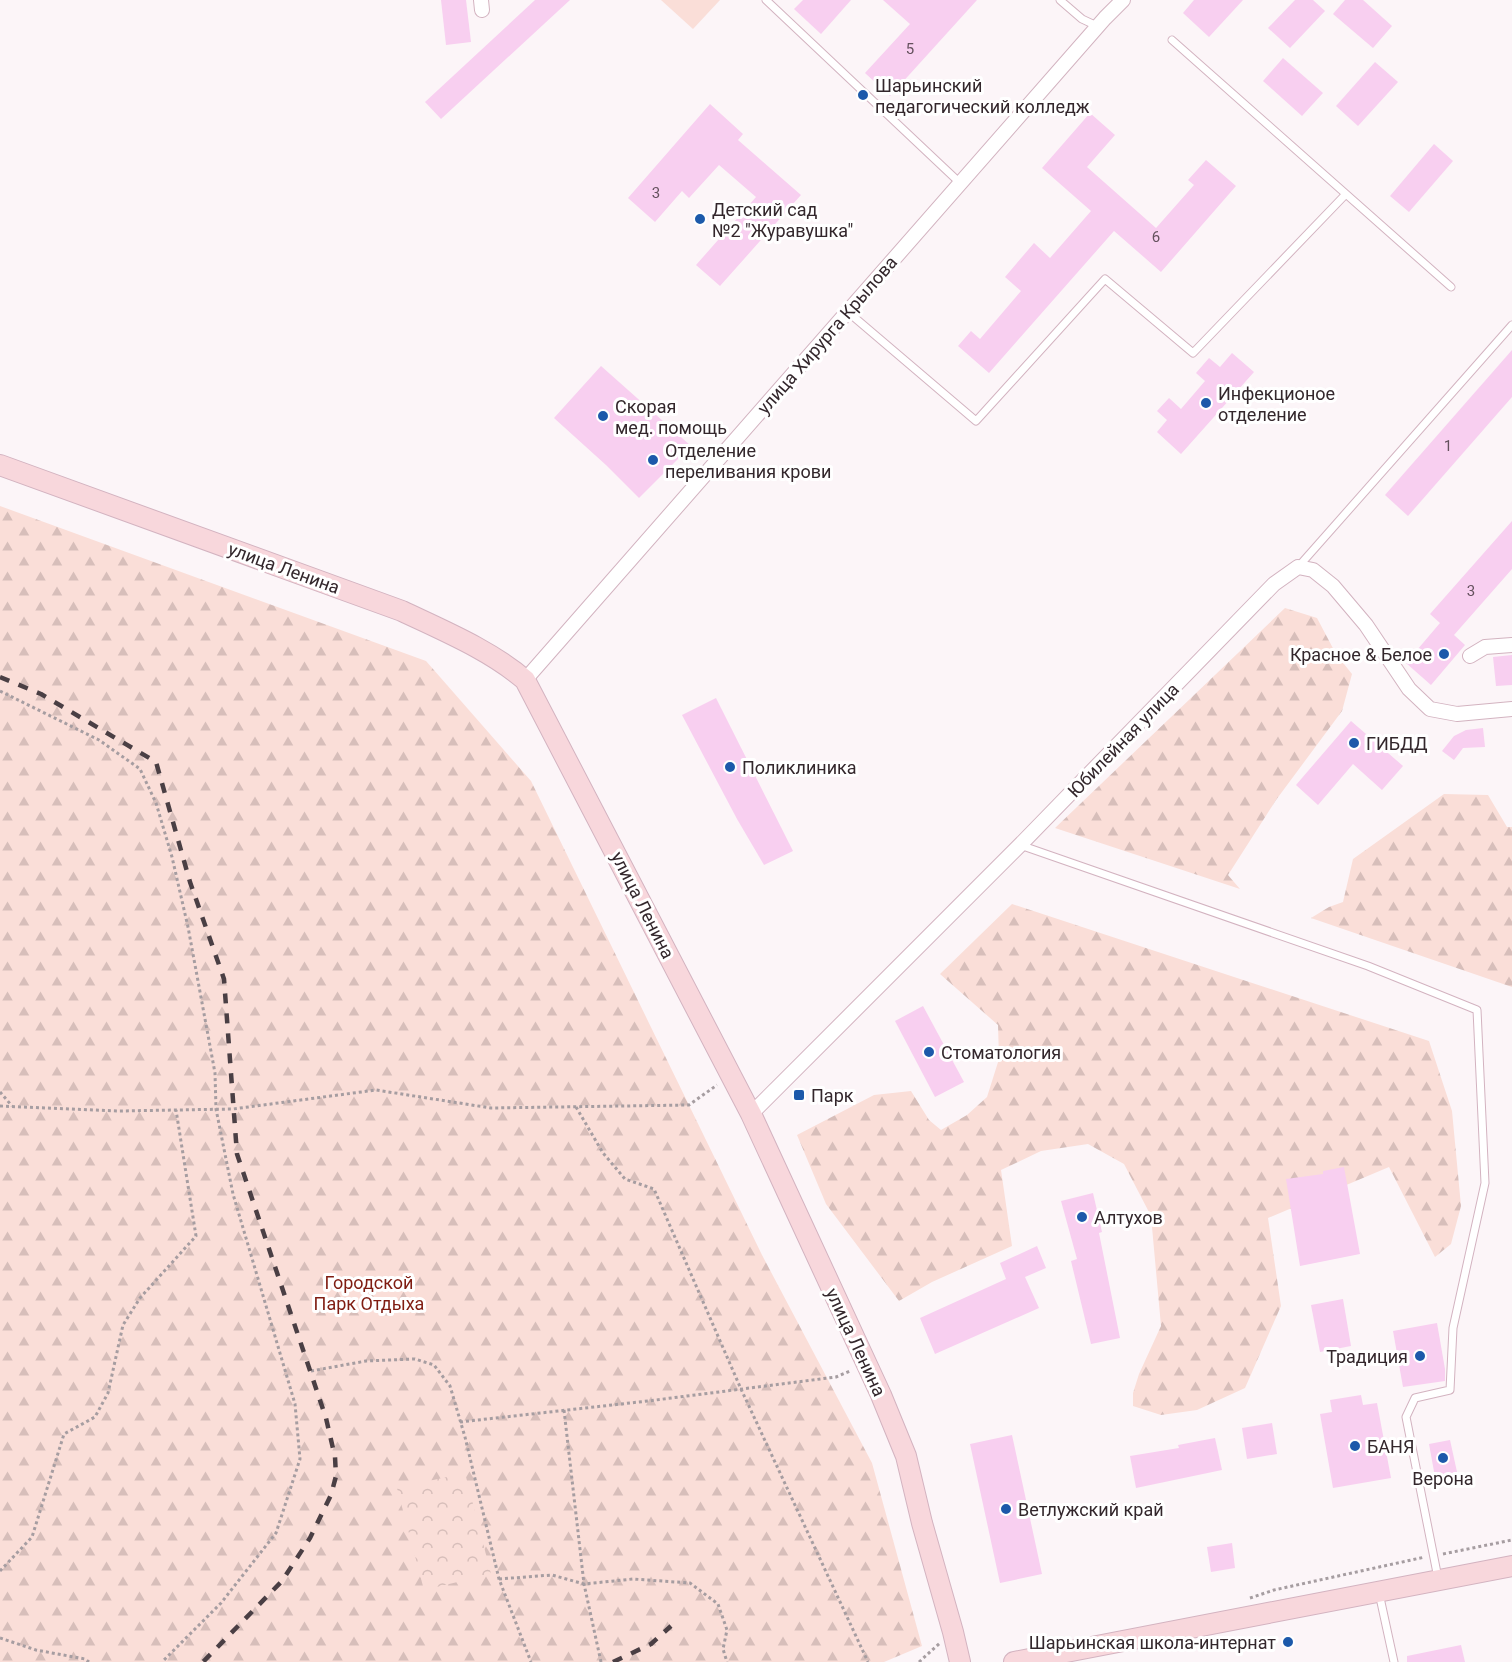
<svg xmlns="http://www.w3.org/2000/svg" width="1512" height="1662" font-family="Roboto,sans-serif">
  <defs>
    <pattern id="forest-firs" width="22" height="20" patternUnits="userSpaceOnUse" patternTransform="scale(1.5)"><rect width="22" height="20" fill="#faded8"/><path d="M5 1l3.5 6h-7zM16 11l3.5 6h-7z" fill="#d7beba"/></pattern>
    <pattern id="park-crowns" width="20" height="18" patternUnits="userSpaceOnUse" patternTransform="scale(1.5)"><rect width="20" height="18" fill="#faded8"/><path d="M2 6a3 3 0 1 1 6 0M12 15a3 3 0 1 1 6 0" fill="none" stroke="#d7beba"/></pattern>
  </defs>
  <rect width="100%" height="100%" fill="#fcf5f8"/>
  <!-- grass -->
  <polygon fill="#faded8" points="661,0 720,0 693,29"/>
  <!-- forest -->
  <g fill="url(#forest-firs)">
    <polygon points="0,506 426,661 531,781 762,1255 872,1463 922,1646 884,1662 0,1662"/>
    <polygon points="1285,608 1317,618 1336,654 1352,674 1342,711 1276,800 1228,875 1240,889 1055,828"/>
    <polygon points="1444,794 1488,795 1507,827 1512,827 1512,987 1311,918 1329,907 1343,902 1353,859"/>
    <polygon points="1012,904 1429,1041 1452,1111 1461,1206 1451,1244 1435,1257 1389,1167 1268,1218 1281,1306 1245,1388 1197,1410 1161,1415 1133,1406 1133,1393 1139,1374 1161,1326 1151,1216 1124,1164 1088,1144 1041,1151 1001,1170 1012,1246 932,1282 899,1301 826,1204 797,1135 874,1095 911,1091 929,1120 941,1130 967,1115 987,1097 999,1059 998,1025 940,974"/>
  </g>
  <!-- park -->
  <polygon fill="url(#park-crowns)" points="465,1473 491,1574 424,1590 397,1488"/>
  <!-- building -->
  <g fill="#f8cff0">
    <polygon points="441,0 466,0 471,42 446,45"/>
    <polygon points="535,0 570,0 441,119 425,102"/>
    <polygon points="803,0 851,0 821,34 794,9"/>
    <polygon points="883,0 977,0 890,96 865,73 910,24"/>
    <polygon points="1194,0 1243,0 1209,37 1183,13"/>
    <polygon points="1295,0 1313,0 1325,11 1290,48 1268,28"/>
    <polygon points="1345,0 1363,0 1392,26 1373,48 1333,14"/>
    <polygon points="1283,58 1323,93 1302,116 1263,81"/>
    <polygon points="1375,62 1398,82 1358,126 1336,106"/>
    <polygon points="710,104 743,134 738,140 801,195 720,286 696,265 756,197 719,165 689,198 682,191 655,222 628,198"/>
    <polygon points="1090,113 1115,135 1087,167 1156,228 1194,185 1188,180 1206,160 1236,186 1161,272 1114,231 989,373 958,346 971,331 980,339 1021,291 1005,277 1034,243 1050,258 1091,211 1042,168"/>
    <polygon points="1434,144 1453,161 1409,212 1390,196"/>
    <polygon points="1512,350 1512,397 1408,516 1385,495"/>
    <polygon points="1232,353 1254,372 1181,454 1157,432 1167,420 1157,411 1169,398 1181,409 1205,381 1196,373 1209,358 1220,367"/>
    <polygon points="601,366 691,446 639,498 606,465 554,418"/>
    <polygon points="1512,521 1512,569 1454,635 1465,645 1431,685 1406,663 1440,623 1430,614"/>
    <polygon points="1512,655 1512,685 1496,686 1493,657"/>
    <polygon points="716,698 793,851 764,865 737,819 682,715"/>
    <polygon points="1351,721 1403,766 1382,790 1353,764 1318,805 1296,785"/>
    <polygon points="1483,728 1485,747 1463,748 1454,760 1442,751 1454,736 1466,730"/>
    <polygon points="923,1006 964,1082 935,1097 895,1021"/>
    <polygon points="1344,1167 1360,1254 1300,1266 1286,1179 1323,1174 1323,1171"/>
    <polygon points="1093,1193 1102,1232 1099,1233 1120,1338 1091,1344 1071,1261 1077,1259 1061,1201"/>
    <polygon points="1037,1246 1046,1268 1025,1277 1039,1308 935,1354 920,1318 1006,1279 1000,1263"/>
    <polygon points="1343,1299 1351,1346 1320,1352 1311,1305"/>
    <polygon points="1437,1323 1445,1369 1445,1381 1403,1387 1393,1331"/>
    <polygon points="1361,1395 1363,1405 1377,1403 1391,1478 1333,1488 1320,1414 1332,1412 1330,1400"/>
    <polygon points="1272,1423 1277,1454 1247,1459 1242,1428"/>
    <polygon points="1012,1435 1042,1574 1000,1583 970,1444"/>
    <polygon points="1215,1438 1222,1470 1136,1488 1130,1456 1179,1448 1178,1445"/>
    <polygon points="1450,1440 1457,1472 1435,1477 1429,1444"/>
    <polygon points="1232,1543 1235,1568 1211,1572 1207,1547"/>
    <polygon points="1461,1645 1465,1662 1407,1662 1407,1656"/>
  </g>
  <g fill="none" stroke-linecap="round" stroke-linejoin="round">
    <!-- lane casing -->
    <g stroke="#d3b3c0" stroke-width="9">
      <g id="lane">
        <polyline points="766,0 960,183"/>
        <polyline points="1060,0 1082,19 1097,26"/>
        <polyline points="1172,40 1451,287"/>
        <polyline points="848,312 976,421 1105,279 1193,353 1345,195"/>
        <polyline points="1299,566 1512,325"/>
        <polyline points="1020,845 1368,966 1477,1010 1485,1183 1453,1328 1450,1390 1415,1398 1406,1417 1438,1578"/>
        <polyline points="1379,1593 1394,1662"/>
      </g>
    </g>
    <!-- street casing -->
    <g stroke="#d3b3c0" stroke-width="16">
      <g id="street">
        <polyline points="481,0 482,10"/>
        <polyline points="1470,656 1485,647 1512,645"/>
        <polyline points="525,680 1105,18 1123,0"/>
        <polyline points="751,1114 1020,845 1274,584 1298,567 1313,570 1333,586 1366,625 1409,689 1430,709 1457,714 1512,709"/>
      </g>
    </g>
    <!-- secondary casing -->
    <g stroke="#d3b3c0" stroke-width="22">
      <g id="secondary">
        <path d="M0,465L402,611C444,631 490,650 525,680L751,1114L881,1395L906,1456L922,1523L953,1632L960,1662"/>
        <polyline points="1014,1662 1512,1566"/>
      </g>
    </g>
    <!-- path -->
    <g stroke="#a69da1" stroke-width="3" stroke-dasharray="3 3" stroke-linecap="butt">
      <polyline points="0,691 99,740 140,769 156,803 172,857 188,927 215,1073 216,1109 233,1194 295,1404 300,1459 276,1533 221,1603 162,1662"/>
      <polyline points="0,1092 12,1106"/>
      <polyline points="0,1106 119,1111 233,1109 376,1090 491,1108 689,1105 717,1085"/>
      <polyline points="576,1107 603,1153 625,1179 654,1189 741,1389 868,1662"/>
      <polyline points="311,1371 366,1361 415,1359 434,1365 450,1386 465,1437 499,1579 531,1662"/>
      <polyline points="564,1410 584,1584 601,1662"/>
      <polyline points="460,1422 648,1401 836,1377 850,1371"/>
      <polyline points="1443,1554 1512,1540"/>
      <polyline points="0,1571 32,1537 64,1434 95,1417 108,1393 123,1325 140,1298 196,1236 176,1110"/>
      <polyline points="499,1579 552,1575 584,1584 633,1579 690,1583 718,1604 727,1630 723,1649 727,1662"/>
      <polyline points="1250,1598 1274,1590 1425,1557"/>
      <polyline points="0,1638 36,1650 85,1659 89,1662"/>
      <polyline points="919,1662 940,1643"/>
    </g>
    <!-- lane -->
    <use href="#lane" stroke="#fff" stroke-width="7"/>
    <!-- street -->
    <use href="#street" stroke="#fff" stroke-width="14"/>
    <!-- secondary -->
    <use href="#secondary" stroke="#f8d7dc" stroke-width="20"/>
    <!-- rail -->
    <g stroke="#4a3f44" stroke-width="4.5" stroke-dasharray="10 10" stroke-linecap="butt">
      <polyline points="0,677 41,694 156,762 190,882 224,979 237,1154 326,1418 335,1457 336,1476 331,1495 310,1538 282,1581 203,1662"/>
      <polyline points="613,1662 651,1644 671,1626"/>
    </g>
  </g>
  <!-- markers -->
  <g fill="#1c59aa" stroke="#fff" stroke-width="2">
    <circle cx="863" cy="95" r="6"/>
    <circle cx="700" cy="219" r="6"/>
    <circle cx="1206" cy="403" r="6"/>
    <circle cx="603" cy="416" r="6"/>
    <circle cx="653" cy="460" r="6"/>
    <circle cx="1444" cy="654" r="6"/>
    <circle cx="1354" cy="743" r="6"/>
    <circle cx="730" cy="767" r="6"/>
    <circle cx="929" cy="1052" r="6"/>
    <rect x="793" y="1089" width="12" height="12" rx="3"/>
    <circle cx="1082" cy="1217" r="6"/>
    <circle cx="1420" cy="1356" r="6"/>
    <circle cx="1355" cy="1446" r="6"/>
    <circle cx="1443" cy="1458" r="6"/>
    <circle cx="1006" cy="1509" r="6"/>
    <circle cx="1288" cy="1642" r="6"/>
  </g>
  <g text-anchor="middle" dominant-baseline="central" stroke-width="6" stroke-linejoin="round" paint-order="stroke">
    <!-- number labels -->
    <g font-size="15" fill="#64515d">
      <text x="910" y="49">5</text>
      <text x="656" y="193">3</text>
      <text x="1156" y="237">6</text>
      <text x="1448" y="446">1</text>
      <text x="1471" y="591">3</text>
    </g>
    <!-- poi labels -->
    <g font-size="18" fill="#33272c" stroke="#fff" text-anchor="start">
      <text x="875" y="85">Шарьинский<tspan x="875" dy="21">педагогический колледж</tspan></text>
      <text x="712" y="209">Детский сад<tspan x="712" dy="21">№2 "Журавушка"</tspan></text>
      <text x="1218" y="393">Инфекционое<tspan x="1218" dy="21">отделение</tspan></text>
      <text x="615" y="406">Скорая<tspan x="615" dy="21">мед. помощь</tspan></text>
      <text x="665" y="450">Отделение<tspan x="665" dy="21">переливания крови</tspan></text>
      <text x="1432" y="654" text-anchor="end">Красное &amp; Белое</text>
      <text x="1366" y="743">ГИБДД</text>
      <text x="742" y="767">Поликлиника</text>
      <text x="941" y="1052">Стоматология</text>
      <text x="811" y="1095">Парк</text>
      <text x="1094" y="1217">Алтухов</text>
      <text x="1408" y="1356" text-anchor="end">Традиция</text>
      <text x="1367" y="1446">БАНЯ</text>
      <text x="1443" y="1478" text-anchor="middle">Верона</text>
      <text x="1018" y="1509">Ветлужский край</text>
      <text x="1276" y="1642" text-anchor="end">Шарьинская школа-интернат</text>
    </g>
    <!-- street labels -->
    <g font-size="18" fill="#33272c" stroke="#fff">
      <text transform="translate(827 335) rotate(-49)">улица Хирурга Крылова</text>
      <text transform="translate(284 568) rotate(20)">улица Ленина</text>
      <text transform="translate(1123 740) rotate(-46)">Юбилейная улица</text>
      <text transform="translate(643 905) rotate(63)">улица Ленина</text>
      <text transform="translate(856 1342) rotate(65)">улица Ленина</text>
    </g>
    <!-- park labels -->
    <g font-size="18" fill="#7f1c11" stroke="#fff">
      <text x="369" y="1282">Городской<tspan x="369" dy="21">Парк Отдыха</tspan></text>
    </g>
  </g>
</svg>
